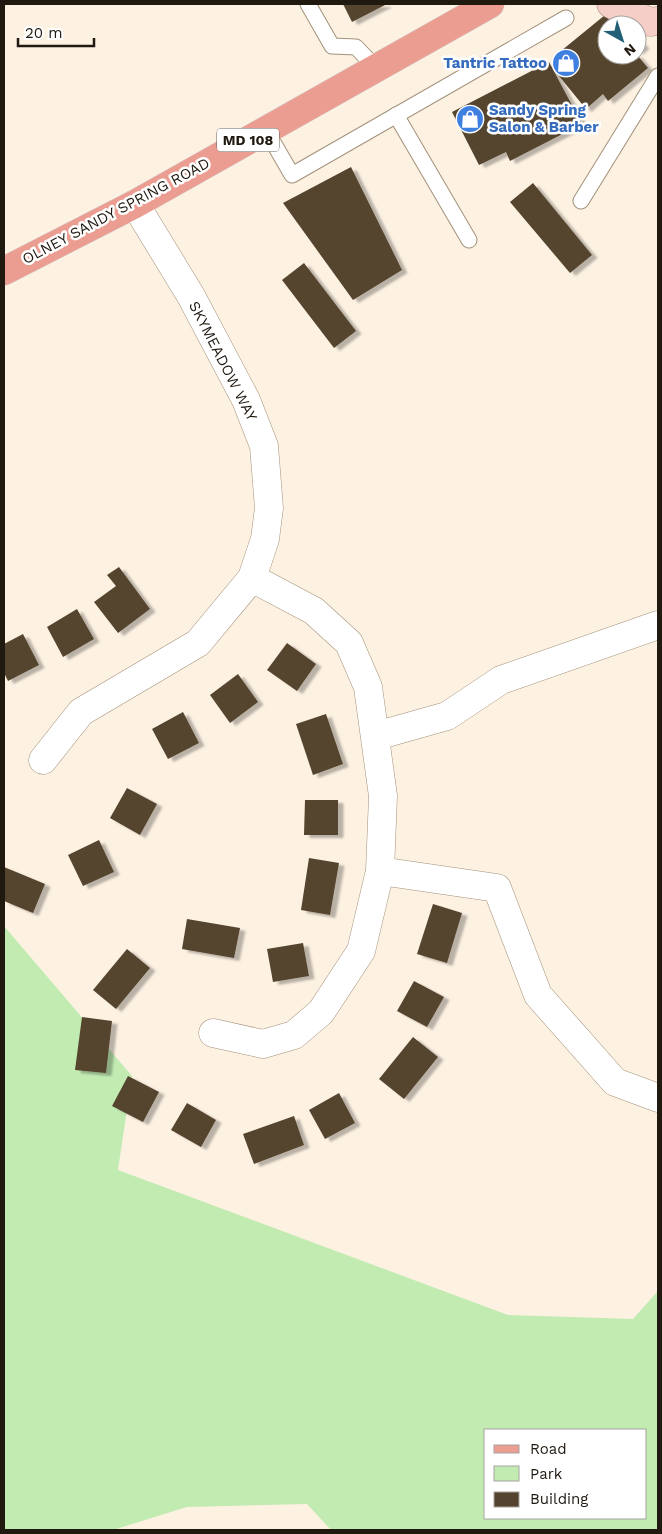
<svg xmlns="http://www.w3.org/2000/svg" width="662" height="1534" font-family="'Work Sans',sans-serif">
  <defs>
    <filter id="shadow"><feDropShadow dx="5.5" dy="3" stdDeviation="1" flood-color="#0004"/></filter>
  </defs>
  <rect width="100%" height="100%" fill="#fdf1e2"/>
  <!-- green -->
  <path fill="#c2ebb2" fill-rule="evenodd" d="M4,926L132,1076L118,1170L508,1315L633,1319L658,1291V1530H331L307,1504L187,1507L113,1530H4ZM486,1430H646V1518H486Z"/>
  <!-- building -->
  <g fill="#54442f" filter="url(#shadow)">
    <polygon points="343,4 387,4 352,22"/>
    <polygon points="605,15 613,25 607,25 607,55 637,55 648,68 608,101 603,94 586,109 559,76 567,69 556,55"/>
    <polygon points="637,38 644,46 637,52"/>
    <polygon points="549,62 582,124 510,161 506,152 479,165 452,112"/>
    <polygon points="351,167 402,270 353,300 283,203"/>
    <polygon points="533,183 592,255 570,273 510,202"/>
    <polygon points="304,263 356,331 334,348 282,280"/>
    <polygon points="119,567 150,609 118,633 94,602 116,586 107,575"/>
    <polygon points="77,609 94,639 63,657 47,627"/>
    <polygon points="23,634 39,665 8,681 4,673 4,644"/>
    <polygon points="287,643 316,664 297,691 267,670"/>
    <polygon points="238,674 258,702 230,723 210,695"/>
    <polygon points="183,712 199,743 168,759 152,729"/>
    <polygon points="326,714 343,764 313,775 296,724"/>
    <polygon points="127,788 157,804 140,835 110,818"/>
    <polygon points="305,800 338,800 338,835 304,835"/>
    <polygon points="99,840 114,872 83,886 68,855"/>
    <polygon points="309,858 339,863 330,915 301,910"/>
    <polygon points="4,867 45,884 33,913 4,901"/>
    <polygon points="433,904 462,913 447,963 417,954"/>
    <polygon points="187,919 240,928 234,958 182,949"/>
    <polygon points="303,943 309,976 273,982 267,949"/>
    <polygon points="127,949 150,968 116,1009 93,990"/>
    <polygon points="414,981 444,997 427,1027 397,1011"/>
    <polygon points="82,1017 112,1021 106,1073 75,1070"/>
    <polygon points="413,1037 438,1057 404,1099 379,1079"/>
    <polygon points="128,1076 159,1092 143,1122 112,1106"/>
    <polygon points="339,1093 355,1123 325,1139 309,1110"/>
    <polygon points="187,1103 216,1120 201,1147 171,1130"/>
    <polygon points="294,1116 304,1145 254,1164 243,1134"/>
  </g>
  <g fill="none" stroke-linecap="round" stroke-linejoin="round">
    <!-- lane casing -->
    <g stroke="#a3917a" stroke-width="17">
      <g id="lane">
        <polyline points="308,4 332,46 356,47 376,68"/>
        <polyline points="396,115 469,240"/>
        <polyline points="266,130 292,175 566,18"/>
        <polyline points="581,201 658,76"/>
      </g>
    </g>
    <!-- street casing -->
    <g stroke="#a3917a" stroke-width="29">
      <g id="street">
        <polyline points="376,736 447,716 501,680 658,625"/>
        <polyline points="43,760 81,712 198,643 252,578 265,539 269,508 264,446 246,400 191,296 135,204"/>
        <polyline points="380,871 497,888 538,995 615,1082 658,1098"/>
        <polyline points="213,1033 263,1044 294,1035 321,1012 361,951 380,871 383,796 368,687 349,643 314,611 252,578"/>
      </g>
    </g>
    <!-- secondary casing -->
    <g stroke="#a3917a" stroke-width="29">
      <polyline id="secondary" points="611,4 650,22 658,21"/>
    </g>
    <!-- primary casing -->
    <g stroke="#d7d6d4" stroke-width="29">
      <polyline id="primary" points="4,271 135,204 490,4"/>
    </g>
    <!-- lane -->
    <use href="#lane" stroke="#fff" stroke-width="15"/>
    <!-- street -->
    <use href="#street" stroke="#fff" stroke-width="28"/>
    <!-- secondary -->
    <use href="#secondary" stroke="#f6cec8" stroke-width="28"/>
    <!-- primary -->
    <use href="#primary" stroke="#ec9d91" stroke-width="28"/>
  </g>
  <!-- icons -->
  <defs>
    <g id="shop-disc" transform="scale(1.4375)"><circle r="9.5" fill="#3f7fe0" stroke="#fff"/><path d="M-5-2.5h2.3a2.7 3.5 0 0 1 5.4 0H5L5.5 6h-11ZM-1.5-2.5h3a1.5 2.3 0 0 0-3 0Z" fill="#fff"/></g>
  </defs>
  <g fill-rule="evenodd">
    <use href="#shop-disc" x="566" y="63"/>
    <use href="#shop-disc" x="470" y="119"/>
  </g>
  <g text-anchor="middle" dominant-baseline="central" stroke-width="5" stroke-linejoin="round" paint-order="stroke">
    <!-- shield labels -->
    <rect fill="#fff" stroke="#635e58" stroke-width="1" x="217" y="128.5" width="62" height="23" rx="4"/>
    <g font-size="14" font-weight="bold" fill="#201910">
      <text x="248" y="140">MD 108</text>
    </g>
    <!-- shop labels -->
    <g font-size="15" font-weight="bold" fill="#366cbe" stroke="#fff" text-anchor="end">
      <text x="547" y="63">Tantric Tattoo</text>
      <text x="489" y="110" text-anchor="start">Sandy Spring<tspan x="489" dy="17">Salon &amp; Barber</tspan></text>
    </g>
    <!-- street labels -->
    <g font-size="15" fill="#201910" stroke="#fff">
      <text transform="translate(116 211) rotate(-28)">OLNEY SANDY SPRING ROAD</text>
      <text transform="translate(223 361) rotate(63)">SKYMEADOW WAY</text>
    </g>
  </g>
  <!-- border -->
  <rect width="662" height="1534" fill="none" stroke="#201910" stroke-width="10"/>
  <!-- legend -->
  <rect x="484" y="1429" width="162" height="90" fill="#ffffff" stroke="#a6a39f"/>
  <rect x="494" y="1445" width="25" height="8" fill="#ec9d91" stroke="#a6a39f"/>
  <text x="530" y="1454" font-size="15" fill="#201910">Road</text>
  <rect x="494" y="1466" width="25" height="15" fill="#c2ebb2" stroke="#a6a39f"/>
  <text x="530" y="1479" font-size="15" fill="#201910">Park</text>
  <rect x="494" y="1492" width="25" height="15" fill="#54442f" stroke="#a6a39f"/>
  <text x="530" y="1504" font-size="15" fill="#201910">Building</text>
  <!-- north arrow -->
  <g transform="translate(622 40) rotate(141)"><circle r="24" fill="#ffffff" stroke="#a6a39f"/>
  <path d="M0-4L9 19L0 12L-9 19Z" fill="#216076"/>
  <text y="-8" font-size="14" font-weight="bold" text-anchor="middle" fill="#201910">N</text>
  </g>
  <!-- scale -->
  <path d="M18 38v8h76v-8" fill="none" stroke="#201910" stroke-width="2.5"/>
  <text x="25" y="38" font-size="15" fill="#201910" stroke="#ffffff" stroke-width="4" paint-order="stroke">20 m</text>
</svg>
